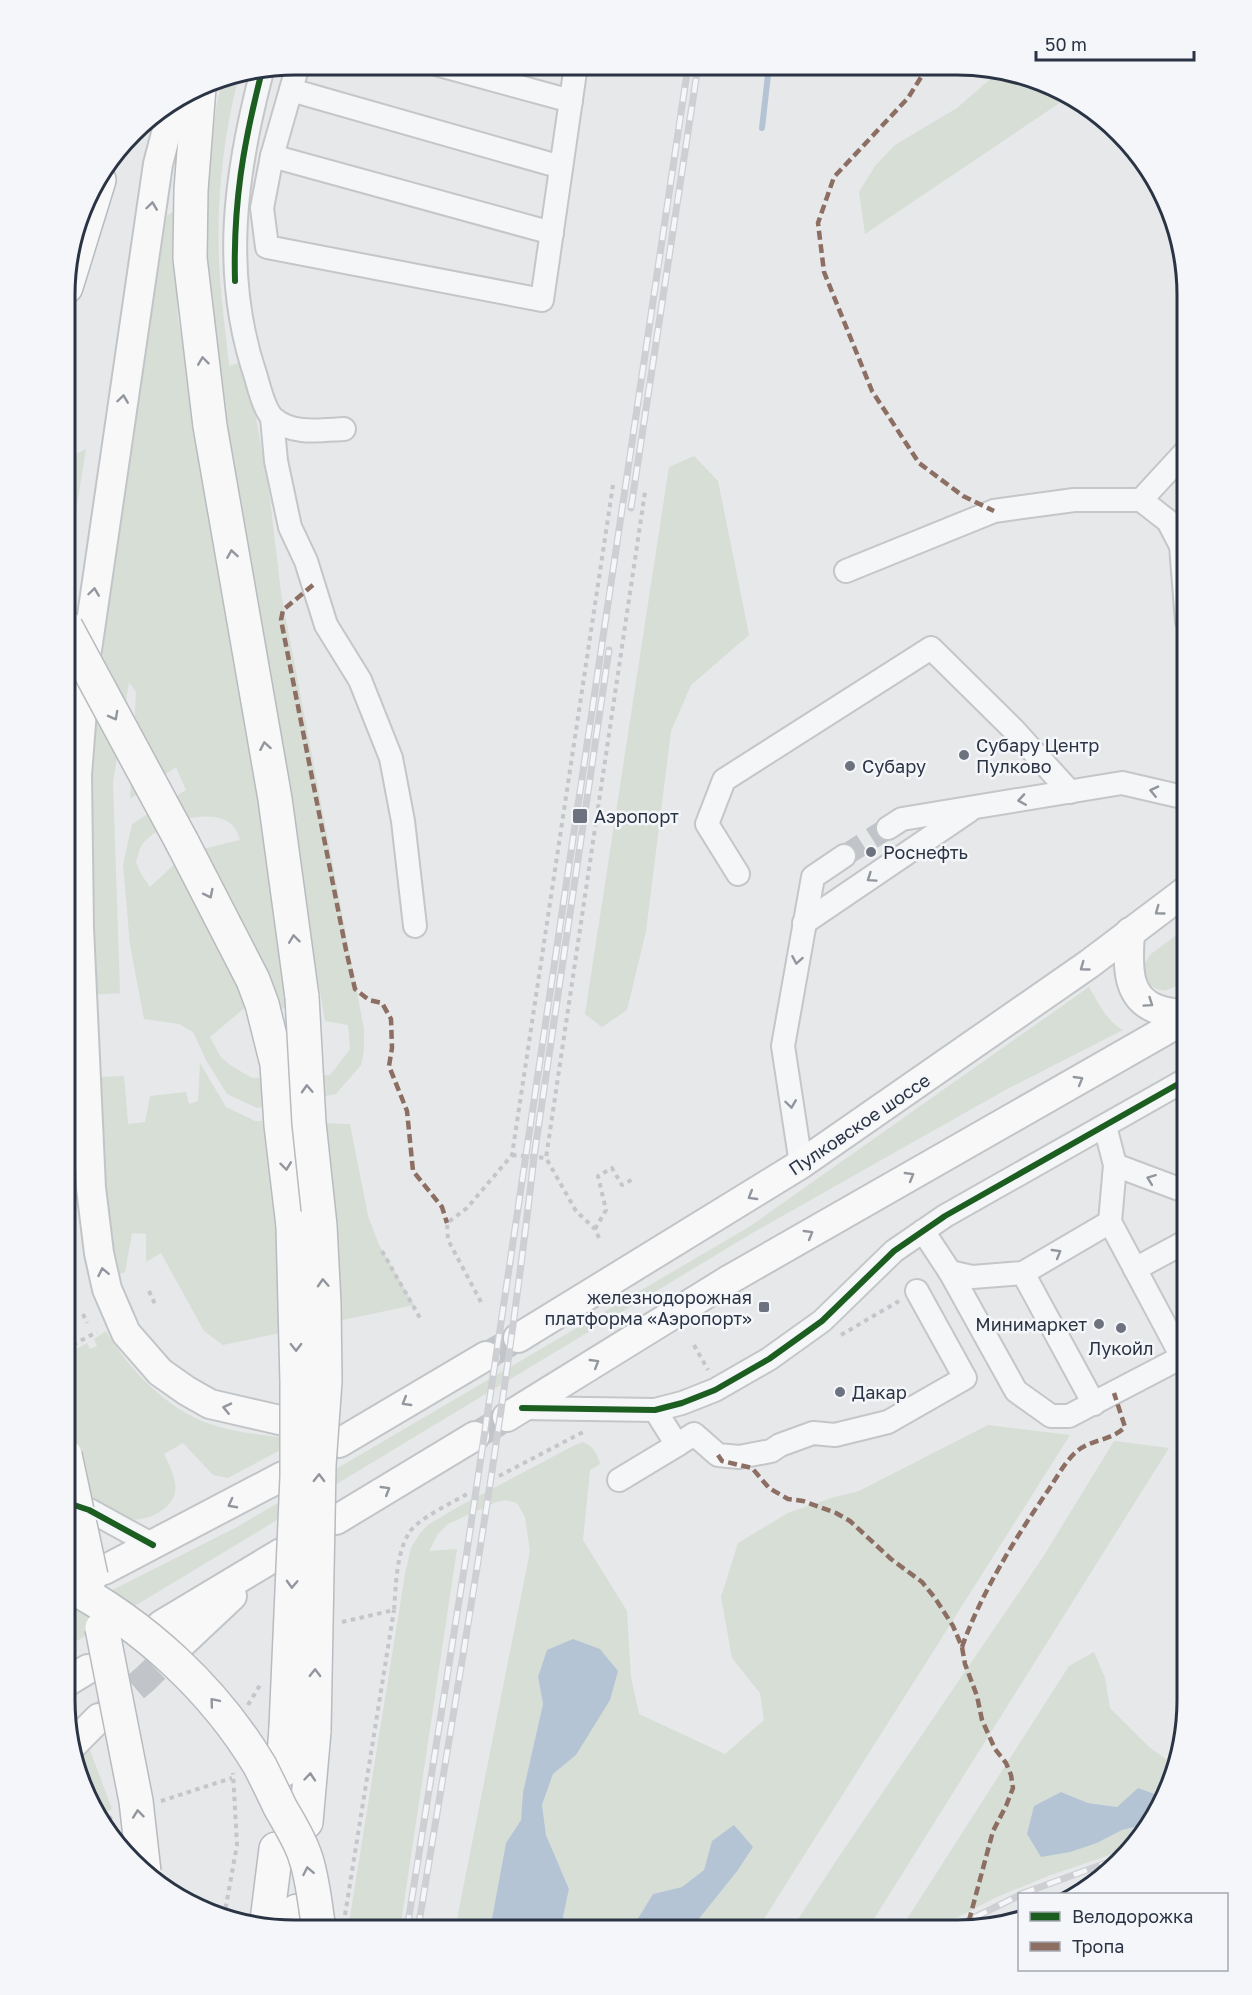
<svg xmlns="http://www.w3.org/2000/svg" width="1252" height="1995" font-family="'Golos Text',sans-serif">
  <rect width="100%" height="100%" fill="#e6e8ea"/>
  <!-- green -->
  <g fill="#d6ded6">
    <polygon points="1001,70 1045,82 1070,96 865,234 859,192 875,166 895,145 957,108"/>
    <path d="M239,76C222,139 215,212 220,278C222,307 226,336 229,366L242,362L254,406L270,499L281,593L364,1029V1050L361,1065L336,1094L257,1108L227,1094L206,1060L193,1032L179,1024L144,1019L130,945L123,865L132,824L186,790L176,767L130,799L136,692L129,682L113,783L120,993L92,995L86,869L99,613L167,215L173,212L178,318L262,801L288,1007L281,1009L277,1005L245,927L203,849L240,840C239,837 237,830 234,827C215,804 157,823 142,845C139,849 138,857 136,862L141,874L150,887L179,860L248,1005L210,1037L220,1056L230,1065L252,1078L330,1075L350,1049L348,1025L325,1021L216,372L207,279L203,205L217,102L223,79Z"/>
    <polygon points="86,449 66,573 66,494 76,454"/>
    <polygon points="694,456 718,481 749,635 691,685 671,731 646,931 627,1010 602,1027 585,1014 669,467"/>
    <path d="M1187,927V980C1166,991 1163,997 1143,979V966L1151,954Z"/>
    <path d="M1089,987C1098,1002 1107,1022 1123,1030L1007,1089L754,1232L65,1648V1614L237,1527L749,1227Z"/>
    <polygon points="200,1063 226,1107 255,1121 350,1124 368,1216 379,1245 414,1305 223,1345 204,1331 161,1253 146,1262 146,1234 132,1233 125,1272 120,1274 114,1246 101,1151 99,1077 124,1076 128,1124 145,1122 150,1096 186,1092 189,1104 198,1101"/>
    <polygon points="65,1131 74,1195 65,1194"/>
    <path d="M106,1331C129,1370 167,1409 210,1424C239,1434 271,1436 301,1439L228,1478L213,1475L183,1443L164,1454C175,1476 184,1495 161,1511C150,1518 138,1521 126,1519C112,1518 79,1502 65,1497V1355L87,1343L90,1349L97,1346L94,1339Z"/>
    <path d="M988,1425L1070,1435L757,1930H690L738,1870L753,1847L712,1841L704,1870L682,1887L653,1894L637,1920L635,1930L565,1929L563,1917L569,1889L546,1835L542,1805L553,1774L576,1755L538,1677L543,1704L523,1792L521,1820L506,1843L490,1929H455L530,1551L525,1517L517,1503L505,1500L496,1502L448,1524L438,1534L429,1551L457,1549L400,1929H348L405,1574L411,1548L420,1533L428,1525L456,1508L573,1446L583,1442C593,1445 597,1454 600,1464L590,1470L583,1540L627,1611L631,1677L639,1714L725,1754L764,1720L760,1693L732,1658L721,1597L738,1543L788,1513L831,1498L859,1491Z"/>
    <polygon points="1114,1441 1169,1448 867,1930 791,1930 840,1855 1043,1557"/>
    <polygon points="1094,1652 1105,1678 1110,1708 1149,1747 1177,1767 1175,1774 1163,1797 1138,1788 1117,1807 1088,1803 1061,1792 1097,1843 1122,1830 1148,1824 1140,1840 1133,1847 1048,1876 997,1897 933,1930 900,1930 1069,1666"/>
    <polygon points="88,1745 112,1809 99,1817 82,1788 76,1758"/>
  </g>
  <!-- water -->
  <g fill="#b4c4d5">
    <polygon points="573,1639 600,1649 618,1671 610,1700 576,1755 553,1774 542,1805 546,1835 569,1889 563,1917 565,1929 490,1929 506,1843 521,1820 523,1792 543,1704 538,1677 547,1650"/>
    <polygon points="1138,1788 1163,1797 1148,1824 1122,1830 1097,1843 1070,1852 1041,1857 1027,1834 1034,1806 1061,1792 1088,1803 1117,1807"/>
    <polygon points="734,1825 753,1847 738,1870 690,1930 635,1930 637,1920 653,1894 682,1887 704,1870 712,1841"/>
  </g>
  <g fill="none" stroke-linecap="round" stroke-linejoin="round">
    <!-- stream -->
    <polyline stroke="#b4c4d5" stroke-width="6" points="762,128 769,66"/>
    <!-- minor-tunnel -->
    <polyline stroke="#c1c4c9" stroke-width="22" stroke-dasharray="22 11" stroke-linecap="butt" points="844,856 888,828"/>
    <!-- major-tunnel -->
    <g stroke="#c1c4c9" stroke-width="28" stroke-dasharray="28 14" stroke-linecap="butt">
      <polyline points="486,1356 518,1338"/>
      <polyline points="475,1436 507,1417"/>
      <polyline points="103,1715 145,1679 182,1643"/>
    </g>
    <!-- minor casing -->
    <g stroke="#c4c6c8" stroke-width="26">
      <g id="minor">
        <polyline points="298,65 272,156 262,208 267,247 542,300 576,65"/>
        <polyline points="439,65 571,101"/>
        <path d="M262,71C235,174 221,274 256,377C259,388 265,412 274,419C292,435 322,430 344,429"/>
        <polyline points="291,90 561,167"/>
        <polyline points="272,156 552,233"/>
        <polyline points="272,418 276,461 290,527 306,561 326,625 360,680 391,758 403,821 415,926"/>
        <polyline points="1141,500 1187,450"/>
        <polyline points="846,571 994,511 1074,500 1141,500 1168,521 1181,546 1187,621"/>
        <polyline points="888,828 902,819 1122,783 1187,798"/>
        <polyline points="738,874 707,824 724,780 931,648 1013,729 1070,792"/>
        <polyline points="804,923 969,811"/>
        <polyline points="801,1164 783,1046 813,877 844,856"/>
        <polyline points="1115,1165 1187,1192"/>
        <polyline points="923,1231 950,1272 972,1277 1023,1273 1110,1222 1115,1165 1105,1126"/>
        <polyline points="1135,1269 1187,1241"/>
        <polyline points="950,1272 1016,1391 1051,1416 1069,1416 1182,1357 1110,1222"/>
        <polyline points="1023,1273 1094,1404"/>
        <polyline points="522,1408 655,1410 682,1403 715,1390 769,1359 822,1321 894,1251 945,1216 1187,1079"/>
        <polyline points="655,1410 677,1445 694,1434 718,1455 739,1457 771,1451 780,1445 813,1433 835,1435 888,1422 965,1378 917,1291"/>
        <polyline points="619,1480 677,1445"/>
        <polyline points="89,1510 153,1545"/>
      </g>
    </g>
    <!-- major casing -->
    <g stroke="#c2c5c8" stroke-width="32">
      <g id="major">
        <polyline points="87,650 158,164 174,103"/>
        <polyline points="84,685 77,775 79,928 91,1188 99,1253 107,1289 126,1333 160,1372 187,1391 210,1404 284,1421"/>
        <path d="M1130,932C1128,964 1124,1001 1163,1011C1171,1013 1180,1014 1187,1015"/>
        <polyline points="518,1338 801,1164 1089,964 1187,890"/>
        <polyline points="507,1417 727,1281 1187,1018"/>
        <polyline points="339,1443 486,1356"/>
        <polyline points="336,1520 475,1436"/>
        <polyline points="104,1570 283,1476"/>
        <polyline points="161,1625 281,1553"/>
        <polyline points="182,1643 232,1596"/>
        <polyline points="65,1683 88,1669"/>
        <polyline points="73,1744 99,1718"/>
      </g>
    </g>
    <!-- highway casing -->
    <g stroke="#b8bbbf" stroke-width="36">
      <g id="highway">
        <polyline points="199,87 191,190 190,258 210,426 275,799 302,997"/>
        <polyline points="66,287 99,180"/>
        <polyline points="182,842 253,980 262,1004 277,1064 281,1125 293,1226"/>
        <polyline points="283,1770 286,1728"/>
        <polyline points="306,1822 314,1731"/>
        <polyline points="266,1929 276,1849"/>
        <polyline points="294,1929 297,1911"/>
      </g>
    </g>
    <!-- path -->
    <g stroke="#c5c6ca" stroke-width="4" stroke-dasharray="4.5 4.5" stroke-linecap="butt">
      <polyline points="512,1155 546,1158"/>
      <polyline points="595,1229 606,1210 598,1176 612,1168 622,1185 635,1178"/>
      <polyline points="599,1238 595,1229 576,1211 546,1158 645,492"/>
      <polyline points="382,1251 420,1318"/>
      <polyline points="149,1291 155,1304"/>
      <polyline points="481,1302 448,1240 447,1223 467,1208 512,1155 613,485"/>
      <polyline points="83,1314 87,1323"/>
      <polyline points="841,1335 899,1301"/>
      <polyline points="694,1345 708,1370"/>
      <polyline points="65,1349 97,1332"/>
      <polyline points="499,1476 583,1432"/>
      <path d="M342,1622L394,1610C396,1586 396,1554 409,1533C416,1520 453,1502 467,1494"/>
      <polyline points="248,1705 260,1685"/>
      <polyline points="161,1801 232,1778"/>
      <polyline points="102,1823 112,1817"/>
      <polyline points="345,1915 394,1610"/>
      <polyline points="224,1917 237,1845 233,1773"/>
    </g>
    <!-- minor -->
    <use href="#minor" stroke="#f5f6f7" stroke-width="22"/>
    <!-- major -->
    <use href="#major" stroke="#f8f8f8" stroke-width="28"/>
    <!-- highway -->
    <use href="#highway" stroke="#f8f8f8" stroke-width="33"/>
    <!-- rail casing -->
    <g stroke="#cecfd2" stroke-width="7">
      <g id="rail">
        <polyline points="631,508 698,66"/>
        <polyline points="1021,1894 1123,1857"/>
        <polyline points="407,1929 467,1551 688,66"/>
        <path d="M418,1929C460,1672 505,1415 534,1157L609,650"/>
        <polyline points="949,1930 1020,1895"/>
      </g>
    </g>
    <!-- rail -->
    <use href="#rail" stroke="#f4f6f9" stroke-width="4.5" stroke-dasharray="14" stroke-linecap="butt"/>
    <!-- highway-bridge casing -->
    <g stroke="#b8bbbf" stroke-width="36" stroke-linecap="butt">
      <g id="highway-bridge">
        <polyline points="66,627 182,842"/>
        <polyline points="302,997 309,1123 320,1226 324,1304 325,1381 319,1465 314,1731"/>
        <polyline points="65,1455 91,1576"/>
        <path d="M65,1583C144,1625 214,1689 260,1766C267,1780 274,1794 280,1807C289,1823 300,1840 305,1856C313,1878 315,1906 319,1929"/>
        <polyline points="102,1628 136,1801 144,1872"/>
        <polyline points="286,1728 297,1477 297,1382 293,1226"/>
      </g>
    </g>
    <!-- highway-bridge -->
    <use href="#highway-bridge" stroke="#f8f8f8" stroke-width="33"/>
    <!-- quiet -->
    <g stroke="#8d6e63" stroke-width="4.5" stroke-dasharray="9 4.5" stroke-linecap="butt">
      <polyline points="928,66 908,98 834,177 818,223 824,272 872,391 919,463 963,496 994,511"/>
      <polyline points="313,585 283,610 281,620 346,950 355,989 369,1000 382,1003 391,1019 392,1048 389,1066 407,1111 413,1171 442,1207 447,1223"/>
      <polyline points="718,1455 722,1461 752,1468 769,1488 788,1499 803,1501 836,1513 850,1521 891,1559 922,1582 935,1598 953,1626 962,1647 965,1664 977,1696 982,1720 995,1749 1006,1763 1011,1775 1013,1788 1006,1806 993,1831 967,1928"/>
      <path d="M962,1647C981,1593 1016,1537 1049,1489C1057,1477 1065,1462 1076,1452C1091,1439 1111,1441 1125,1427L1114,1393"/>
      <polyline points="343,1925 344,1929"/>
    </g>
    <!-- cycleway casing -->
    <g stroke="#f4f6f9" stroke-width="10">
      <g id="cycleway">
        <path d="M235,281C233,204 243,145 262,71"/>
        <polyline points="522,1408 655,1410 682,1403 715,1390 769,1359 822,1321 894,1251 945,1216 1187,1079"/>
        <polyline points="65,1502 89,1510 153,1545"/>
      </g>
    </g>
    <!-- cycleway -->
    <use href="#cycleway" stroke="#1b5e20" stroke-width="6"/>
  </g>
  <!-- one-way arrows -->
  <defs><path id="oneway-chevron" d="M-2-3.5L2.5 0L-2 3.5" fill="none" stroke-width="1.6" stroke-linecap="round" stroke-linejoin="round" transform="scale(1.5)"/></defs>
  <g stroke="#92969e">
    <use href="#oneway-chevron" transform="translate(152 206) rotate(-82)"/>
    <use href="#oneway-chevron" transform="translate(203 361) rotate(-97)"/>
    <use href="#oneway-chevron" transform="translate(123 399) rotate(-82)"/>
    <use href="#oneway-chevron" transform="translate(232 554) rotate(-99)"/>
    <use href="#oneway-chevron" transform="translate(94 592) rotate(-82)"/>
    <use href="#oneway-chevron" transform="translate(114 716) rotate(62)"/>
    <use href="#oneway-chevron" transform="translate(265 746) rotate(-100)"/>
    <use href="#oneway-chevron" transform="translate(209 894) rotate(63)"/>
    <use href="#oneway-chevron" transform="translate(1159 911) rotate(144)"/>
    <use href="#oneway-chevron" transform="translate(294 939) rotate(-97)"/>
    <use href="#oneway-chevron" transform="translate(1084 967) rotate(144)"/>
    <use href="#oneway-chevron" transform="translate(1149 1003) rotate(34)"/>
    <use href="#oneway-chevron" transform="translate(1079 1080) rotate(-30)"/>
    <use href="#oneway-chevron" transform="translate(307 1089) rotate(-93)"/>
    <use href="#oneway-chevron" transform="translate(286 1166) rotate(83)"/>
    <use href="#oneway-chevron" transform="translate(910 1176) rotate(-30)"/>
    <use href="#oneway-chevron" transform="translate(752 1196) rotate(149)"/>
    <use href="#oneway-chevron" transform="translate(809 1234) rotate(-30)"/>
    <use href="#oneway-chevron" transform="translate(103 1272) rotate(-102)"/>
    <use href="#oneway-chevron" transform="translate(323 1283) rotate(-93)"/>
    <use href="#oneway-chevron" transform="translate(296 1347) rotate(89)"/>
    <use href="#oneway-chevron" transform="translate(595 1363) rotate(-31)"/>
    <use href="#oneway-chevron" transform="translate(406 1402) rotate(149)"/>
    <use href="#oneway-chevron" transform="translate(227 1408) rotate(-167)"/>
    <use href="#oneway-chevron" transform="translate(319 1478) rotate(-89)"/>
    <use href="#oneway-chevron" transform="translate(386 1490) rotate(-31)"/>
    <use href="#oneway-chevron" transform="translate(232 1504) rotate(152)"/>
    <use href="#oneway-chevron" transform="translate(292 1584) rotate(92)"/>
    <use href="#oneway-chevron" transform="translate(315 1673) rotate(-89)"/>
    <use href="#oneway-chevron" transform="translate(214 1702) rotate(-130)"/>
    <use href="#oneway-chevron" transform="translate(310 1777) rotate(-85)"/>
    <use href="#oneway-chevron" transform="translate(138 1814) rotate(-96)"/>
    <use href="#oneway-chevron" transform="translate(308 1871) rotate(-101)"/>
  </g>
  <g stroke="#90959e">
    <use href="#oneway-chevron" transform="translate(1154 791) rotate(-167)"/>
    <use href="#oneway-chevron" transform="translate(1022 800) rotate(171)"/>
    <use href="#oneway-chevron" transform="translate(871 878) rotate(146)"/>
    <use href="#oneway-chevron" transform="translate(797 960) rotate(100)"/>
    <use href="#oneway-chevron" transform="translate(791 1104) rotate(82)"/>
    <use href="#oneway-chevron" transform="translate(1151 1179) rotate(-159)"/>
    <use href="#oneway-chevron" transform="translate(1057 1253) rotate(-30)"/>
  </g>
  <!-- markers -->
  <g fill="#6c737f" stroke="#f4f6f9" stroke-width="2">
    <circle cx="964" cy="755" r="6"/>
    <circle cx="850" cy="766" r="6"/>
    <rect x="572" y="808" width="16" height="16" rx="3"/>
    <circle cx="871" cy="852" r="6"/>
    <rect x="758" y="1301" width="12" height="12" rx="3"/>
    <circle cx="1099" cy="1324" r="6"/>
    <circle cx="1121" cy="1328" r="6"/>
    <circle cx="840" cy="1392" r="6"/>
  </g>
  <g text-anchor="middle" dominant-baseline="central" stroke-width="5" stroke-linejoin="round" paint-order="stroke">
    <!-- poi labels -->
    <g font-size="18" fill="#2b3445" stroke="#f4f6f9" text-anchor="start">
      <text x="976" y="745">Субару Центр<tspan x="976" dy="21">Пулково</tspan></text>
      <text x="862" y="766">Субару</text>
      <text x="594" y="816">Аэропорт</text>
      <text x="883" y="852">Роснефть</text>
      <text x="752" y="1297" text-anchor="end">железнодорожная<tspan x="752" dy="21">платформа «Аэропорт»</tspan></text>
      <text x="1087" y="1324" text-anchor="end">Минимаркет</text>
      <text x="1121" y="1348" text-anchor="middle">Лукойл</text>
      <text x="852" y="1392">Дакар</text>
    </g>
    <!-- street labels -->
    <g font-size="18" fill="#2b3445" stroke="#f4f6f9">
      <text transform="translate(859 1124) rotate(-34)">Пулковское шоссе</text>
    </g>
  </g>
  <!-- crop -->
  <path d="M0 0H1252V1995H0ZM295 75H957A220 220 0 0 1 1177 295V1700A220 220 0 0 1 957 1920H295A220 220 0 0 1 75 1700V295A220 220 0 0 1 295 75Z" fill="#f4f6f9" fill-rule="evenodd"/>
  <path fill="none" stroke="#2b3445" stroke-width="3" d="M295 75H957A220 220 0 0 1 1177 295V1700A220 220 0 0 1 957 1920H295A220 220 0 0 1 75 1700V295A220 220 0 0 1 295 75Z"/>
  <!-- legend -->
  <rect x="1018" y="1893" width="210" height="78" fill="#f4f6f9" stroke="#a4a8b1" stroke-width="1.5"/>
  <rect x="1030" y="1912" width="30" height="9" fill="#1b5e20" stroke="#a4a8b1" stroke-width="1.5"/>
  <text x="1072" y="1923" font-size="18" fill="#2b3445">Велодорожка</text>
  <rect x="1030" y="1942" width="30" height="9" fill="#8d6e63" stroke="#a4a8b1" stroke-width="1.5"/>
  <text x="1072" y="1953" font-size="18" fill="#2b3445">Тропа</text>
  <!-- scale -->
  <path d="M1036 51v9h158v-9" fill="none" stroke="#2b3445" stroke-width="3"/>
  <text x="1045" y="51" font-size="18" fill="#2b3445" stroke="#f4f6f9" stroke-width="4.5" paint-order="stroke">50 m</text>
</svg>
